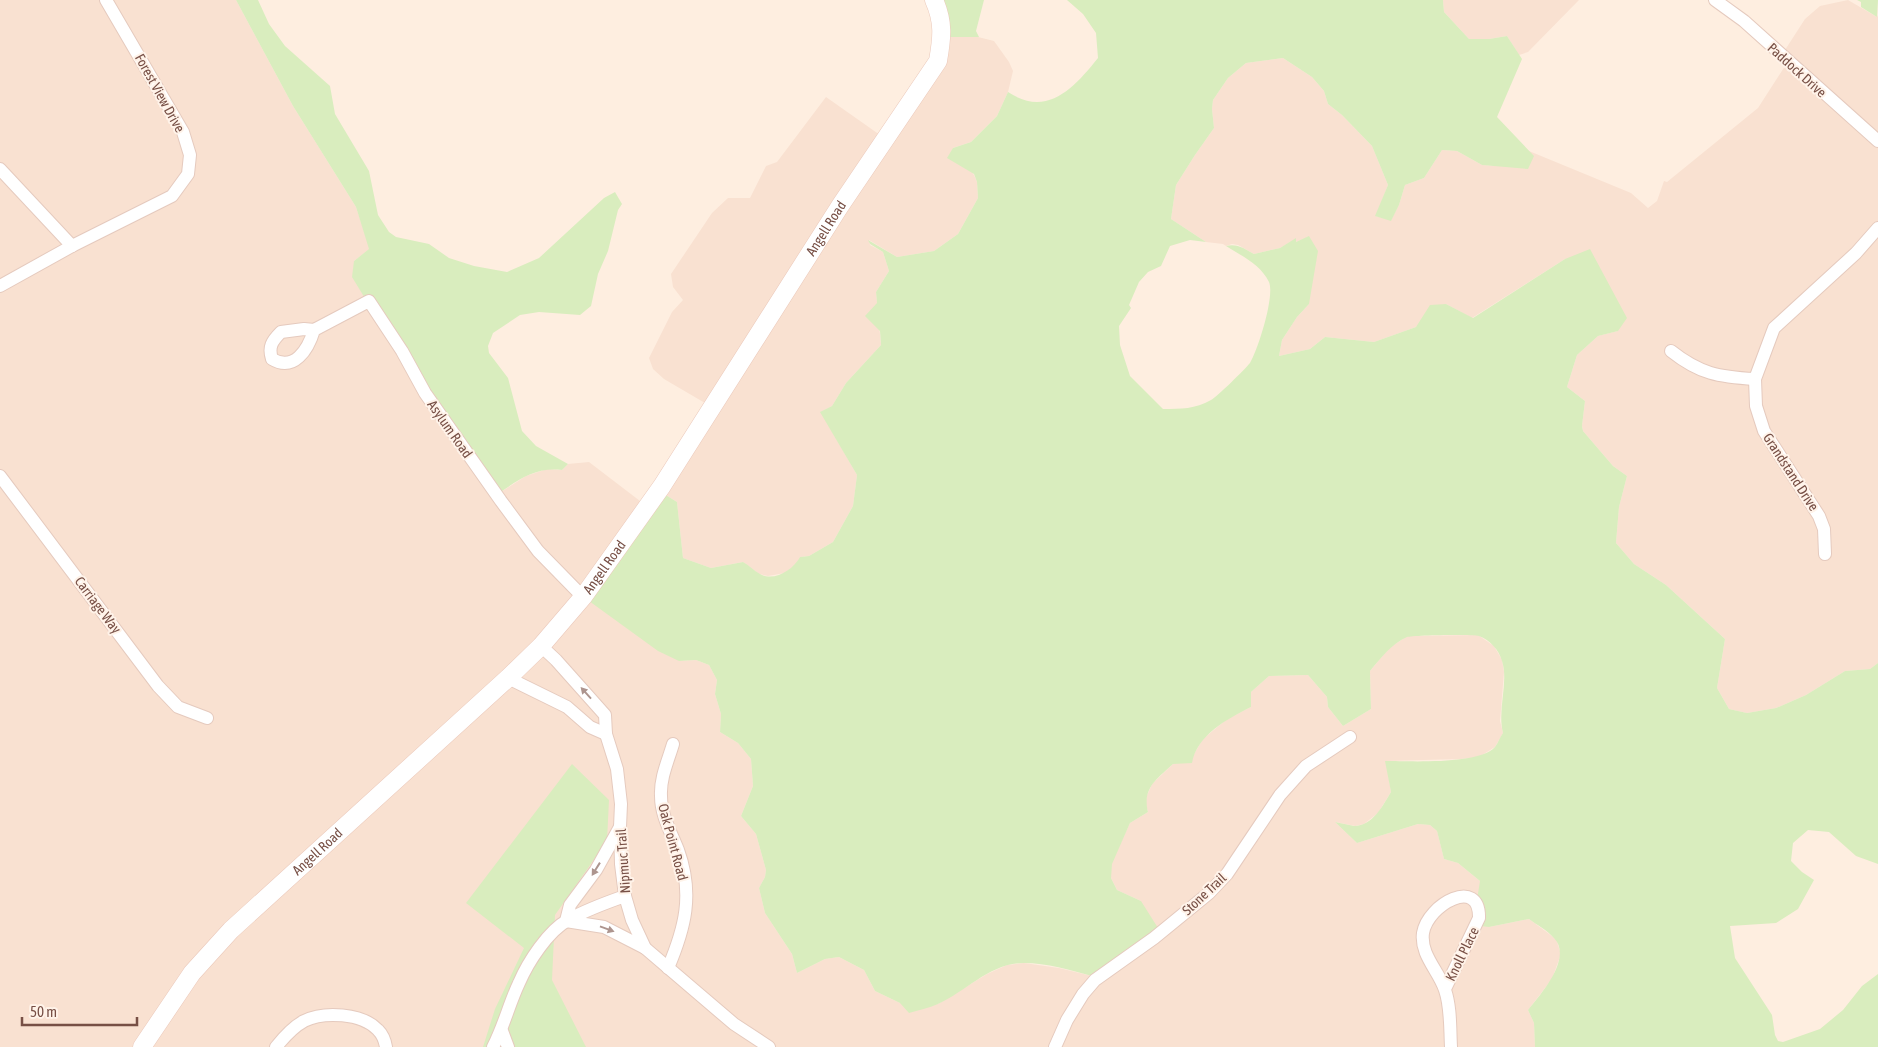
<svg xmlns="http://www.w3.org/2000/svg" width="1878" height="1047" font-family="'Asap Condensed',sans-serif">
  <rect width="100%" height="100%" fill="#feeee0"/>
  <!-- residential -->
  <g fill="#f9e1d1">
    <polygon points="0,0 236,0 293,106 356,207 370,249 354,261 496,495 526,476 547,469 562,470 568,464 589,462 640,501 679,661 696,660 709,665 717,680 715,694 721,714 720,732 738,743 751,759 753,786 741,816 756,834 766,870 765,877 759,888 765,913 792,954 797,973 825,959 839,957 864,970 875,991 900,1003 938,1004 987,974 1007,965 1024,963 1059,968 1092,976 1141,901 1117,890 1111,878 1111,864 1130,823 1148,812 1145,800 1152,784 1173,764 1194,754 1203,739 1227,719 1251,707 1251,692 1269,676 1308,675 1327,697 1328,707 1343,726 1371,709 1370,671 1390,647 1408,636 1478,635 1494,646 1502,660 1504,672 1500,721 1503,733 1495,747 1479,757 1461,759 1386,761 1391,792 1378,813 1364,824 1355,826 1335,822 1357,843 1418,824 1430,825 1437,831 1444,859 1458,863 1480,881 1489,927 1529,919 1556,939 1561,954 1552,979 1528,1010 1534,1023 1535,1047 0,1047"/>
    <polygon points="1443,0 1579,0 1528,52 1519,55 1507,36 1489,39 1469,39 1444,12"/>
    <polygon points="1848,0 1877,17 1878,15 1878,663 1870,669 1845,671 1806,695 1776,708 1747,713 1729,709 1717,688 1725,639 1666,585 1634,564 1616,543 1619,507 1627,476 1613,466 1583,431 1582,426 1585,401 1567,387 1577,355 1598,336 1618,331 1565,259 1472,318 1446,304 1416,327 1374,342 1325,337 1310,349 1279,356 1282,340 1297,317 1309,304 1309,237 1296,242 1296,239 1280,248 1254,254 1238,245 1232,244 1226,246 1223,244 1206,242 1171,219 1176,185 1195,155 1214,128 1212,109 1213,100 1228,78 1246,63 1283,58 1312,77 1324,91 1328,104 1342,115 1372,146 1388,185 1376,216 1391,220 1399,205 1405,185 1424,178 1442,150 1457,151 1482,165 1497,166 1529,151 1631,193 1648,208 1657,201 1664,181 1667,182 1758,108 1787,63 1785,50 1805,19 1820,6"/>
    <polygon points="974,36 994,41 1009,62 1013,71 1008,92 997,116 971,142 953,148 974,175 977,182 978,198 958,234 934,251 897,257 869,240 870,245 883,252 889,271 876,292 881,345 846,383 832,406 821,412 857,475 853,506 833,542 809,556 800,557 796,565 785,573 768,576 759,574 743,562 711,568 683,558 677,502 653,487 705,403 664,379 653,369 649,358 672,312 683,300 673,287 671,274 712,213 728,198 750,198 766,166 777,162 826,97 880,135 947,37"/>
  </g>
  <!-- green -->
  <g fill="#d9edbe">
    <path d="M236,0H258L269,24L285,46L330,86L335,114L369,171L378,215L389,232L396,237L429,244L449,258L474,266L507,272L539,258L604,198L615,192L622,204L618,210L608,251L598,274L591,306L580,315L539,312L520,315L493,333L488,346L489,353L508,378L522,431L536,446L568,464L562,470C534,467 519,480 496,495L430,405L352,277L354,261L369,249L356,207L293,106Z"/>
    <polygon points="932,0 984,0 976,31 979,37 947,37"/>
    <path d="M1067,0H1443L1444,12L1469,39H1489L1507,36L1522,59L1497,117L1534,156L1528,169L1482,165L1457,151L1442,150L1424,178L1405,185L1399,205L1391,221L1375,216L1388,185L1372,146L1342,115L1328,104L1324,91L1312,77L1283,58L1246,63L1228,78L1213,100L1212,109L1214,128L1195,155L1176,185L1171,219L1206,242L1190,240L1170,246L1161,266L1148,272L1139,282L1129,305L1131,308L1119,326L1120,345L1130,376L1163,409C1181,409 1195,409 1211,400C1217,397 1245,369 1250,363C1258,350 1275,296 1269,282C1261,265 1242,256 1226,246C1237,243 1245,249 1254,254L1280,248L1296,238V242L1309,236L1318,251L1309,304L1297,317L1282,340L1279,356L1310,349L1325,337L1374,342L1416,327L1430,305L1446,304L1473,318L1565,259L1590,249L1627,318L1618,331L1598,336L1577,355L1567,387L1585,401L1582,426L1583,431L1613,466L1627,476L1619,507L1616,543L1634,564L1666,585L1725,639L1717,688L1729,709L1747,713L1776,708L1806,695L1845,671L1870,669L1878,663V864L1856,856L1829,832L1808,830L1793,843L1791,861L1802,872L1814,880L1798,909L1776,923L1730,926L1735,958L1772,1015L1775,1035L1778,1041L1783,1042L1820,1029L1843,1010L1862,986L1878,974V1047H1535L1534,1023L1528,1010C1541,994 1573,958 1554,938C1547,930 1537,925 1529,919L1489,927L1473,925L1480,881L1458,863L1444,859L1437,831L1430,825L1418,824L1357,843L1335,822C1341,823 1348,825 1354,826C1373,826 1383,805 1391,792L1385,761C1410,761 1479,765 1495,747C1498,743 1500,737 1503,733C1497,709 1509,683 1502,661C1499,650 1490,640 1479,636C1474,634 1412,635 1407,637C1391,644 1381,658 1370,671L1371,709L1343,726L1328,707L1327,697L1308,675L1269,676L1251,692V707C1227,719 1197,735 1192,763L1173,764C1157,779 1142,788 1148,812L1130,823L1112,864L1111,878L1117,890L1141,901L1158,928L1092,976C1070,970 1047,963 1024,963C990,963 967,991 938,1004C929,1008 918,1010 909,1013L900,1003L875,991L864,970L839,957L825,959L797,973L792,954L765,913L759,888L765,877L766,870L756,834L741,816L753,786L751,759L738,743L720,732L721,714L715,694L717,680L709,665L696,660L679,661L658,651L578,593L640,505V501L653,487L677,502L683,558L711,568L743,562C749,565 754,571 760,574C774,582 793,570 800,557L809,556L833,542L853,506L857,475L820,412L832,406L846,383L881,345L880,331L865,316L877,303L876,292L889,271L883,252L870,244L868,240L897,257L934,251L958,234L978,198L977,182L974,174L947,158L953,148L971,142L997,116L1008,92C1047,118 1074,88 1098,58L1096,33L1083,14Z"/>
    <polygon points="1857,0 1878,0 1877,17 1861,7 1861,2"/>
    <polygon points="572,764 609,800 607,841 555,915 552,980 586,1047 483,1047 495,1009 524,948 466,903"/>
  </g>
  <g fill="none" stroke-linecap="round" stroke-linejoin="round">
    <!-- street casing -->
    <g stroke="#e5cabe" stroke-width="14">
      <g id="street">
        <polyline points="1715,0 1744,21 1878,141"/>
        <polyline points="0,169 72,246"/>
        <polyline points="0,286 72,246 172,196 188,174 190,155 183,132 106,0"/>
        <path d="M314,330C308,350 294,372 272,359C268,347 272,341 281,332L304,329L314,330L369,301L402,351L425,393L501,501L538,551L583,597"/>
        <path d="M1671,351C1700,374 1719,377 1755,379"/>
        <polyline points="0,476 158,686 178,707 207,718"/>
        <polyline points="1825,554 1824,529 1819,516 1764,431 1756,406 1755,379 1774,328 1856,253 1878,228"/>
        <polyline points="541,646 556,660 605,715 606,734 617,769 621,804 620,827 621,864 625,896 632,920 645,948 734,1024 769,1047"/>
        <polyline points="508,678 567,707 590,727 606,734"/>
        <polyline points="620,827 596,870 570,905 566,921 604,927 645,948"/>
        <path d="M668,968C685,928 694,894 678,850C671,832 661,816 661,796C660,778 668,761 673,744"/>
        <path d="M1445,989L1479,918C1480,876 1428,904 1423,933C1420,955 1439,971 1445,990C1451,1007 1450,1029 1451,1047"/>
        <polyline points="502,1031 508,1047"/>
        <path d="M276,1047C284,1037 293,1027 304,1021C324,1011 362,1013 378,1030C383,1035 385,1041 386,1047"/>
        <path d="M493,1047C504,1026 509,1004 519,983C528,962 548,931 568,920C586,910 605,903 625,896"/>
        <polyline points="1055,1047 1067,1020 1083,994 1095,980 1154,938 1209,893 1227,874 1280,795 1306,766 1350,737"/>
      </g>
    </g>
    <!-- secondary casing -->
    <g stroke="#ebc9bb" stroke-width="19">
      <g id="secondary">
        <path id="s1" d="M142,1047L192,973L231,930L508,678L541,646L583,597L662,486L840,206L938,61C942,38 944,22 934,0"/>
      </g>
    </g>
    <!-- street -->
    <use href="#street" stroke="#fff" stroke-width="12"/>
    <!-- secondary -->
    <use href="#secondary" stroke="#fff" stroke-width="18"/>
  </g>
  <!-- one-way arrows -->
  <defs><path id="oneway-solid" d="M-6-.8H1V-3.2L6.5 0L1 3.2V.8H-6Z" transform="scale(1.25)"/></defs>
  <g fill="#ad958f">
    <use href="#oneway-solid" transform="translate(586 693) rotate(-132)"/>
    <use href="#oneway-solid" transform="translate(596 869) rotate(122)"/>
    <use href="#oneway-solid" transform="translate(607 929) rotate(20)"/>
  </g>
  <g text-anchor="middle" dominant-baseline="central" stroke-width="4" stroke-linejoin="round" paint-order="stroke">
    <!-- street labels -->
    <g font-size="14" fill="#774f45" stroke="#fff3e9">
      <text transform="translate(1797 70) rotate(42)">Paddock Drive</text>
      <text transform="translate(160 93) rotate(61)">Forest View Drive</text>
      <text stroke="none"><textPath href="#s1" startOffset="1074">Angell Road</textPath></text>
      <text transform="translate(450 429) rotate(55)">Asylum Road</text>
      <text transform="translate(1791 472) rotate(57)">Grandstand Drive</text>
      <text stroke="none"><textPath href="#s1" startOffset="669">Angell Road</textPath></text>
      <text transform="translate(98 605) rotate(53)">Carriage Way</text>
      <text transform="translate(673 842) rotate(75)">Oak Point Road</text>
      <text stroke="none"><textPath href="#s1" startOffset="264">Angell Road</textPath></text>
      <text transform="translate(623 861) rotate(-94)">Nipmuc Trail</text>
      <text transform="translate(1204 894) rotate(-43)">Stone Trail</text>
      <text transform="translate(1462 954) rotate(-64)">Knoll Place</text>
    </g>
  </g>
  <!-- scale -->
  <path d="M22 1017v8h115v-8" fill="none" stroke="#774f45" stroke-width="2.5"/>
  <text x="30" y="1017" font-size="15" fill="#774f45" stroke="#fff3e9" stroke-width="4" paint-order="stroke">50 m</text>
</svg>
